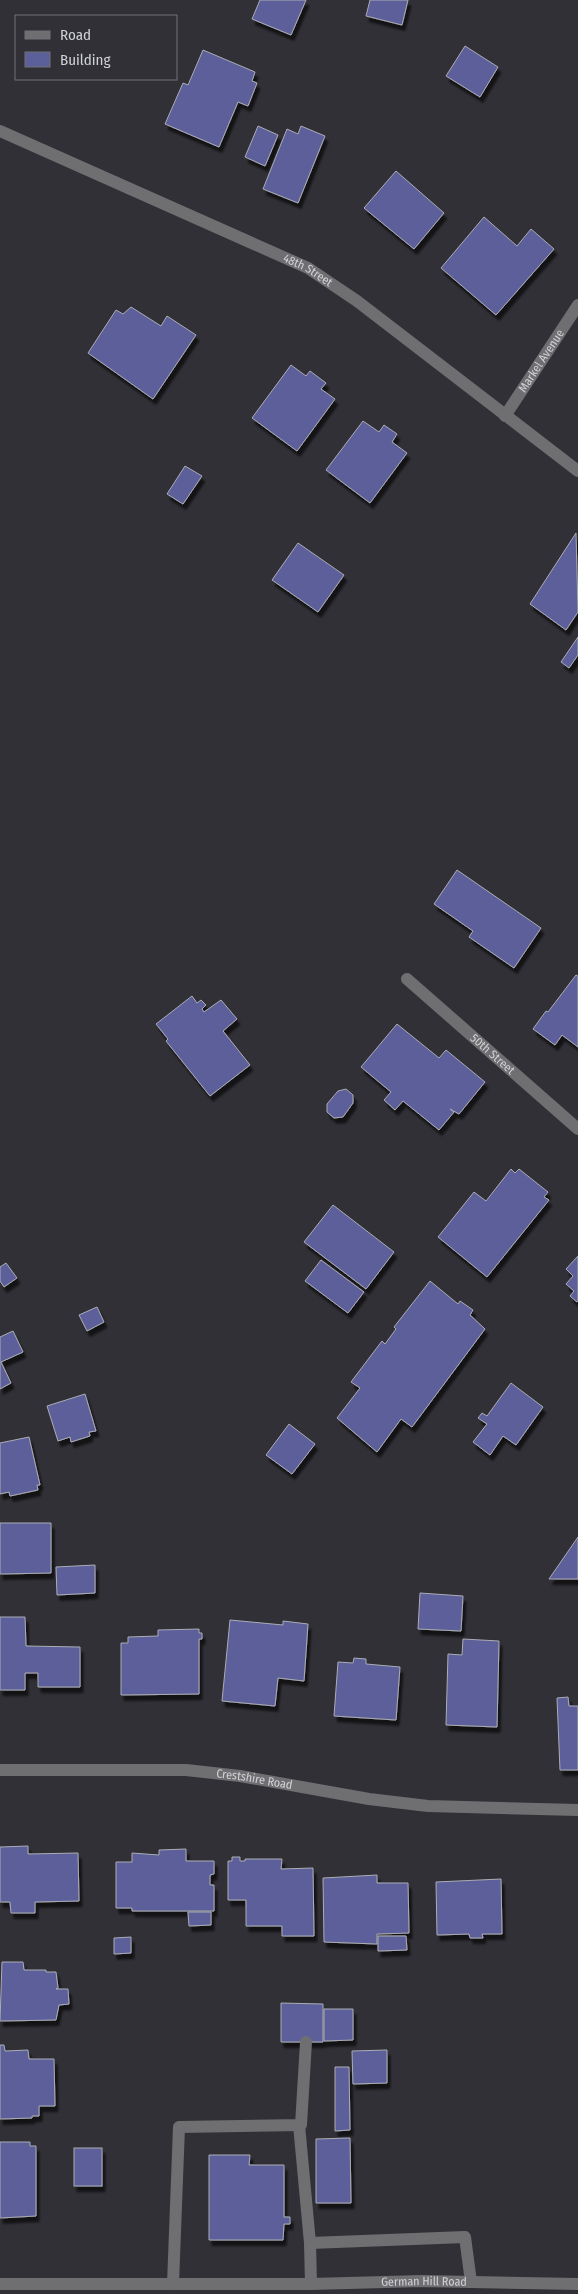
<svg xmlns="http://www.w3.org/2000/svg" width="578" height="2294" font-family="'Fira Sans Condensed',sans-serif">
  <defs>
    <filter id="shadow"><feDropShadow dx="3" dy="5.5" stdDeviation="1" flood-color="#0009"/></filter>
  </defs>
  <rect width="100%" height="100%" fill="#303036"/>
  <!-- building -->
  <g fill="#5b5f9a" stroke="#acadb4" filter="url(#shadow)">
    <polygon points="260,0 306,0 291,35 252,19"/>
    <polygon points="370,0 408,0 402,25 366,16"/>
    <polygon points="465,46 498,67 480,97 446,76"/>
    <polygon points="203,50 255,72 252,81 257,83 248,106 238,102 219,147 165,124 183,83 188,85"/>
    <polygon points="258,126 278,135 265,166 245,157"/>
    <polygon points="301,126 325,136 298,203 263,189 287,129 298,134"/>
    <polygon points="396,171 444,213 414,249 364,208"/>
    <polygon points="484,217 517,246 531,229 554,249 496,315 441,268"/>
    <polygon points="131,307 161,326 167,316 196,335 153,399 88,353 116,310 123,314"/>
    <polygon points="291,365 306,376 310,371 326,383 321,389 335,399 297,451 252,418"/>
    <polygon points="363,421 379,432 384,425 397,434 392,442 407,453 370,503 326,470"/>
    <polygon points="185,466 202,476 183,504 167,494"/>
    <polygon points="576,533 578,612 566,630 530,604"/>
    <polygon points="298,543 344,575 318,612 272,580"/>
    <polygon points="578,637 578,655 569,668 561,662"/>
    <polygon points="457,870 541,928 514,968 469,937 473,931 434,904"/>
    <polygon points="576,975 578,976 578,1047 562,1035 555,1045 533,1029 546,1011 548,1012"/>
    <polygon points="192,996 197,1003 201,1000 206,1005 202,1009 204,1012 221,1000 237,1019 223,1031 250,1065 210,1096 166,1041 168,1039 156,1024"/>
    <polygon points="397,1024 439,1058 446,1050 485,1082 459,1114 450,1109 454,1112 439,1130 403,1101 395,1110 384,1100 391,1092 361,1067"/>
    <polygon points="346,1089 353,1095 353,1103 343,1117 334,1118 327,1112 327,1104 338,1091"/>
    <polygon points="511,1169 515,1173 519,1169 548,1192 544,1197 549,1200 487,1277 438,1237 474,1192 486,1201"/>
    <polygon points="333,1205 394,1252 366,1289 304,1242"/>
    <polygon points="578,1256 578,1301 577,1302 570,1296 574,1291 566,1284 573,1276 566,1269"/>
    <polygon points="321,1260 364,1292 348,1313 305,1281"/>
    <polygon points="6,1263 17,1278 4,1287 0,1281 0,1267"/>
    <polygon points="430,1281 458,1304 460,1301 473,1310 470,1315 485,1329 412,1427 401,1419 377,1452 337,1418 360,1388 351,1382 382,1341 385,1344 396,1329 394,1327"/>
    <polygon points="97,1307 104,1322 87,1331 79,1315"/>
    <polygon points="13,1331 23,1352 1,1362 11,1383 0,1389 0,1337"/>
    <polygon points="511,1383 543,1407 516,1445 503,1436 490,1455 473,1442 487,1424 478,1418 482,1413 487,1416"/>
    <polygon points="85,1394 96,1431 89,1432 90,1436 71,1442 70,1437 58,1441 47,1406"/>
    <polygon points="289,1424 315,1444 292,1474 266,1455"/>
    <polygon points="29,1437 40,1485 37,1485 38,1490 10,1496 9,1492 0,1494 0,1443"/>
    <polygon points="0,1523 51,1523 51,1573 0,1574"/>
    <polygon points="578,1537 578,1579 549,1579"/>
    <polygon points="95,1565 95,1593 57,1595 56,1567"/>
    <polygon points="420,1593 463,1596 461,1631 418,1629"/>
    <polygon points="0,1617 25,1617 26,1646 80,1647 80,1687 38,1687 38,1673 25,1673 25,1690 0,1690"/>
    <polygon points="230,1620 283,1625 283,1621 308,1624 304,1681 278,1678 275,1706 222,1701"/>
    <polygon points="199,1629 199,1633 202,1633 202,1639 199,1639 199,1694 121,1695 121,1643 128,1643 128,1637 158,1636 158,1630"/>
    <polygon points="463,1639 499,1641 497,1727 446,1725 448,1654 462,1655"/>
    <polygon points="354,1658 366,1659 366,1664 400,1667 396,1720 334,1716 338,1662 353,1663"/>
    <polygon points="568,1697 569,1706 578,1706 578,1770 560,1770 557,1698"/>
    <polygon points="28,1846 28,1854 78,1853 79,1901 35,1902 35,1913 11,1913 10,1902 0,1902 0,1847"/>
    <polygon points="186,1849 186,1861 214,1861 214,1874 210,1875 210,1885 214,1885 214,1911 132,1911 132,1908 116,1908 116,1862 132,1862 132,1853 159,1855 159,1850"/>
    <polygon points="232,1857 240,1857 240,1861 245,1861 245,1859 282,1859 281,1869 313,1868 314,1936 282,1936 282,1926 246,1926 246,1900 228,1900 228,1861 232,1861"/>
    <polygon points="377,1875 377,1883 408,1883 409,1933 377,1934 377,1944 324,1942 323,1878"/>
    <polygon points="501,1879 502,1934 482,1934 483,1938 470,1938 469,1934 437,1935 436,1882"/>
    <polygon points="188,1912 211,1912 211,1925 189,1926"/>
    <polygon points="378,1936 406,1936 407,1950 378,1951"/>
    <polygon points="131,1937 131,1953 114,1954 114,1938"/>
    <polygon points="2,1962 23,1962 24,1970 46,1970 46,1972 56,1972 58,1988 56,1989 68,1989 69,2004 59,2005 56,2020 0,2021"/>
    <polygon points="281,2003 323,2004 323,2042 281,2042"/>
    <polygon points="324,2009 353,2009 353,2040 324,2041"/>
    <polygon points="0,2045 4,2045 5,2051 28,2050 29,2059 54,2059 55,2106 39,2106 39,2116 32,2116 32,2118 0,2119"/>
    <polygon points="387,2050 387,2083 353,2084 352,2051"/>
    <polygon points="335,2067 349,2067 350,2130 335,2131"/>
    <polygon points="350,2138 351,2203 316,2203 316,2139"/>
    <polygon points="0,2142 30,2142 30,2146 36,2146 36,2216 0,2218"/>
    <rect x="74" y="2148" width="28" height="38"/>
    <polygon points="209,2155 250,2155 249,2165 284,2165 284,2217 290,2217 290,2224 284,2224 283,2240 209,2240"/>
  </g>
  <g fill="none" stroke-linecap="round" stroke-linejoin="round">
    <!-- minor -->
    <g stroke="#6f6f72" stroke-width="12">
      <path id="s1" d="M0,131L308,268L357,301L578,471"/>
      <path id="s2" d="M505,416L578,305"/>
      <path id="s3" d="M407,979L578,1129"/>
      <path id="s4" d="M0,1770H186L240,1776L369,1799L428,1806L578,1810"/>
      <polyline points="299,2125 310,2243 465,2237 471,2282"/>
      <polyline points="310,2243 311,2284"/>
      <path id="s5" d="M0,2284H311L422,2281L578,2284"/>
      <polyline points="173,2284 179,2127 301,2125 306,2042"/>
    </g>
  </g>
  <g text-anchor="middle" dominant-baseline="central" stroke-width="4.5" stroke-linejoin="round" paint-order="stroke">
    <!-- street labels -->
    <g font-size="12" fill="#d1d2d6" stroke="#303036">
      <text stroke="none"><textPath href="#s1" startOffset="338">48th Street</textPath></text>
      <text stroke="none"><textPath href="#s2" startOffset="66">Markel Avenue</textPath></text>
      <text stroke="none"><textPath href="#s3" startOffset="114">50th Street</textPath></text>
      <text stroke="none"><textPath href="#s4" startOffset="255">Crestshire Road</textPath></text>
      <text stroke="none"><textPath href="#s5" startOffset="424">German Hill Road</textPath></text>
    </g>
  </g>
  <!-- legend -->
  <rect x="15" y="15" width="162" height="65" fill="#303036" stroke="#707176"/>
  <rect x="25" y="31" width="25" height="8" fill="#6f6f72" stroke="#707176"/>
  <text x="60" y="40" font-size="15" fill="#d1d2d6">Road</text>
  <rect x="25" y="52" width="25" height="15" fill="#5b5f9a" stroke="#707176"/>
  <text x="60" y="65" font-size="15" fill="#d1d2d6">Building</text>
</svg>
